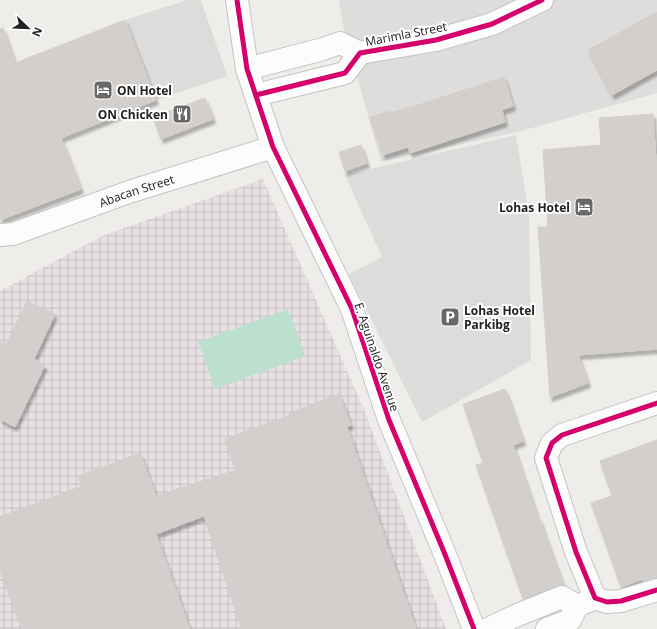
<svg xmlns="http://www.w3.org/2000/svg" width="657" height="629" font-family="'Open Sans',sans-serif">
  <defs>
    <pattern id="industrial-grid" width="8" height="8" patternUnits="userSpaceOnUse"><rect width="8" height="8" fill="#e8e0e4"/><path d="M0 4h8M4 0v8" fill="none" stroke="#c7c0c3"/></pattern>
    <filter id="shadow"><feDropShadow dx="2.5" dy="4.5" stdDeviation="1" flood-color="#0004"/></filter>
  </defs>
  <rect width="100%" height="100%" fill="#efedea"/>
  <!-- residential -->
  <polygon fill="#dedddb" points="339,0 657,0 657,93 521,131 381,162 344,31"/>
  <!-- industrial -->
  <polygon fill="url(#industrial-grid)" points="263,179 365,412 446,629 0,629 0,291 102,236"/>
  <!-- religious -->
  <g fill="#dddcdb">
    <polygon points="187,0 201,0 227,76 156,100 125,20"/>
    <polygon points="516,135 529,215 531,360 422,422 349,274 382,257 345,175"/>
  </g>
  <!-- pitch -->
  <polygon fill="#bbe0cd" points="288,309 305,356 215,389 198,342"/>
  <!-- building -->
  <g fill="#d2cfcd" stroke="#d2cfcc" filter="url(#shadow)">
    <polygon points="657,12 657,70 612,95 588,50"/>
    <polygon points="125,20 156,100 61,138 81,189 0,220 0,29 3,28 15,63"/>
    <polygon points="504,77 513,106 502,110 505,122 410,153 408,147 383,155 370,117 390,111 390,113 415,106"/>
    <polygon points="205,98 213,119 161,139 153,117"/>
    <polygon points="653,114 657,177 657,349 578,355 588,383 550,397 538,227 548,227 543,150 601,145 599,118"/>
    <polygon points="361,145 367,163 345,171 339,152"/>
    <polygon points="27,301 55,314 34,359 45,365 15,427 0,419 0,342 6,345"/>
    <polygon points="505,389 523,441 513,445 538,519 539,518 563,585 557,585 523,599 476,465 483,463 463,404"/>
    <polygon points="339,394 351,425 347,427 416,629 242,629 204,516 156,534 190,629 22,629 0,570 0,517 82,486 78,476 140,453 156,496 236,470 225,439 290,415 289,413"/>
    <polygon points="657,440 657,578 643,581 642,579 621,587 591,503 612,496 600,461"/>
  </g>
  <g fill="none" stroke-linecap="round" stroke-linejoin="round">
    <!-- minor casing -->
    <g stroke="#c5c4c2" stroke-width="24">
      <g id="minor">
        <polyline points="237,0 247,69 273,147 352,309 389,420 444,552 474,629"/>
        <polyline points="247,69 323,49 340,43 360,53"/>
        <polyline points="256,95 345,73 360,53 436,40 492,24 542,0"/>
        <path id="s1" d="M0,235L13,234L129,192L273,147"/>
        <polyline points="657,403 562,435 552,443 546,458 576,552 595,598 607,602 621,601 657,590"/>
        <polyline points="488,629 515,616 562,597 577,606"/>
        <polyline points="547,629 570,620 577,606 591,600"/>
      </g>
    </g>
    <!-- minor -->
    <use href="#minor" stroke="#fdfcfc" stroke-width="22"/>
    <!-- cycleway casing -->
    <g stroke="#fff" stroke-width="8">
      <g id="cycleway">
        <polyline points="237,0 247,69 273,147 352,309 389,420 444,552 474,629"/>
        <polyline points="256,95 345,73 360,53 436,40 492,24 542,0"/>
        <polyline points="657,403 562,435 552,443 546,458 576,552 595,598 607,602 621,601 657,590"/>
      </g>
    </g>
    <!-- cycleway -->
    <use href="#cycleway" stroke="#d6006c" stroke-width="5"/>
  </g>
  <!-- icons -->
  <defs>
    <g id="hotel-square" transform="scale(1)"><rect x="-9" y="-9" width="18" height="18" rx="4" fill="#696867" stroke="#fff"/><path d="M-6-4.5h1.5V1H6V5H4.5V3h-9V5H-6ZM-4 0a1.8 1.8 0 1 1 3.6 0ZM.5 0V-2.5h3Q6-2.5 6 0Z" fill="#fff"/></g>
    <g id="restaurant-square" transform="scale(1)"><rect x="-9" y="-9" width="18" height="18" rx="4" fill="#696867" stroke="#fff"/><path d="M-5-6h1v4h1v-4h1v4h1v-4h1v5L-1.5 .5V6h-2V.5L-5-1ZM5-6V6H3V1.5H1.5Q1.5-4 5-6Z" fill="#fff"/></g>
    <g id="parking-square" transform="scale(1)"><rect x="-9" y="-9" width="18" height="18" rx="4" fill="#696867" stroke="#fff"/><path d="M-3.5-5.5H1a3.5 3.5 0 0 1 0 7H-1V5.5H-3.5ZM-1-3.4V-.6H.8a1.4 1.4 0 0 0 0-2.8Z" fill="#fff"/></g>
  </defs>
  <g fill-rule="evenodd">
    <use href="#hotel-square" x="103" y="90"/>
    <use href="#restaurant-square" x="182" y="114"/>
    <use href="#hotel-square" x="584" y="207"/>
    <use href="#parking-square" x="450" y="317"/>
  </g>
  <g text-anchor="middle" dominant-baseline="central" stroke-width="4" stroke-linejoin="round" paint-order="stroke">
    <!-- street labels -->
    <g font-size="12" fill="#212121" stroke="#fff">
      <text transform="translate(406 34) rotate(-11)">Marimla Street</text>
      <text stroke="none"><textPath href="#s1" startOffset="144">Abacan Street</textPath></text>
      <text transform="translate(377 357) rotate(71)">E. Aguinaldo Avenue</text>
    </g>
    <!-- poi labels -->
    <g font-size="12" font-weight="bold" fill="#212121" stroke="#fff" text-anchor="start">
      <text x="117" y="90">ON Hotel</text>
      <text x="168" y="114" text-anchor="end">ON Chicken</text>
      <text x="570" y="207" text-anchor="end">Lohas Hotel</text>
      <text x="464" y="310">Lohas Hotel<tspan x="464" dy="14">Parkibg</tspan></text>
    </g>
  </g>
  <!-- north arrow -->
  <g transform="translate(28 28) rotate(113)" stroke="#ffffff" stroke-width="3" paint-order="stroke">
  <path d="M0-3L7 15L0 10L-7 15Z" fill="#212121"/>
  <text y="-6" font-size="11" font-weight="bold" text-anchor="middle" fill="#212121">N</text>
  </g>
</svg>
